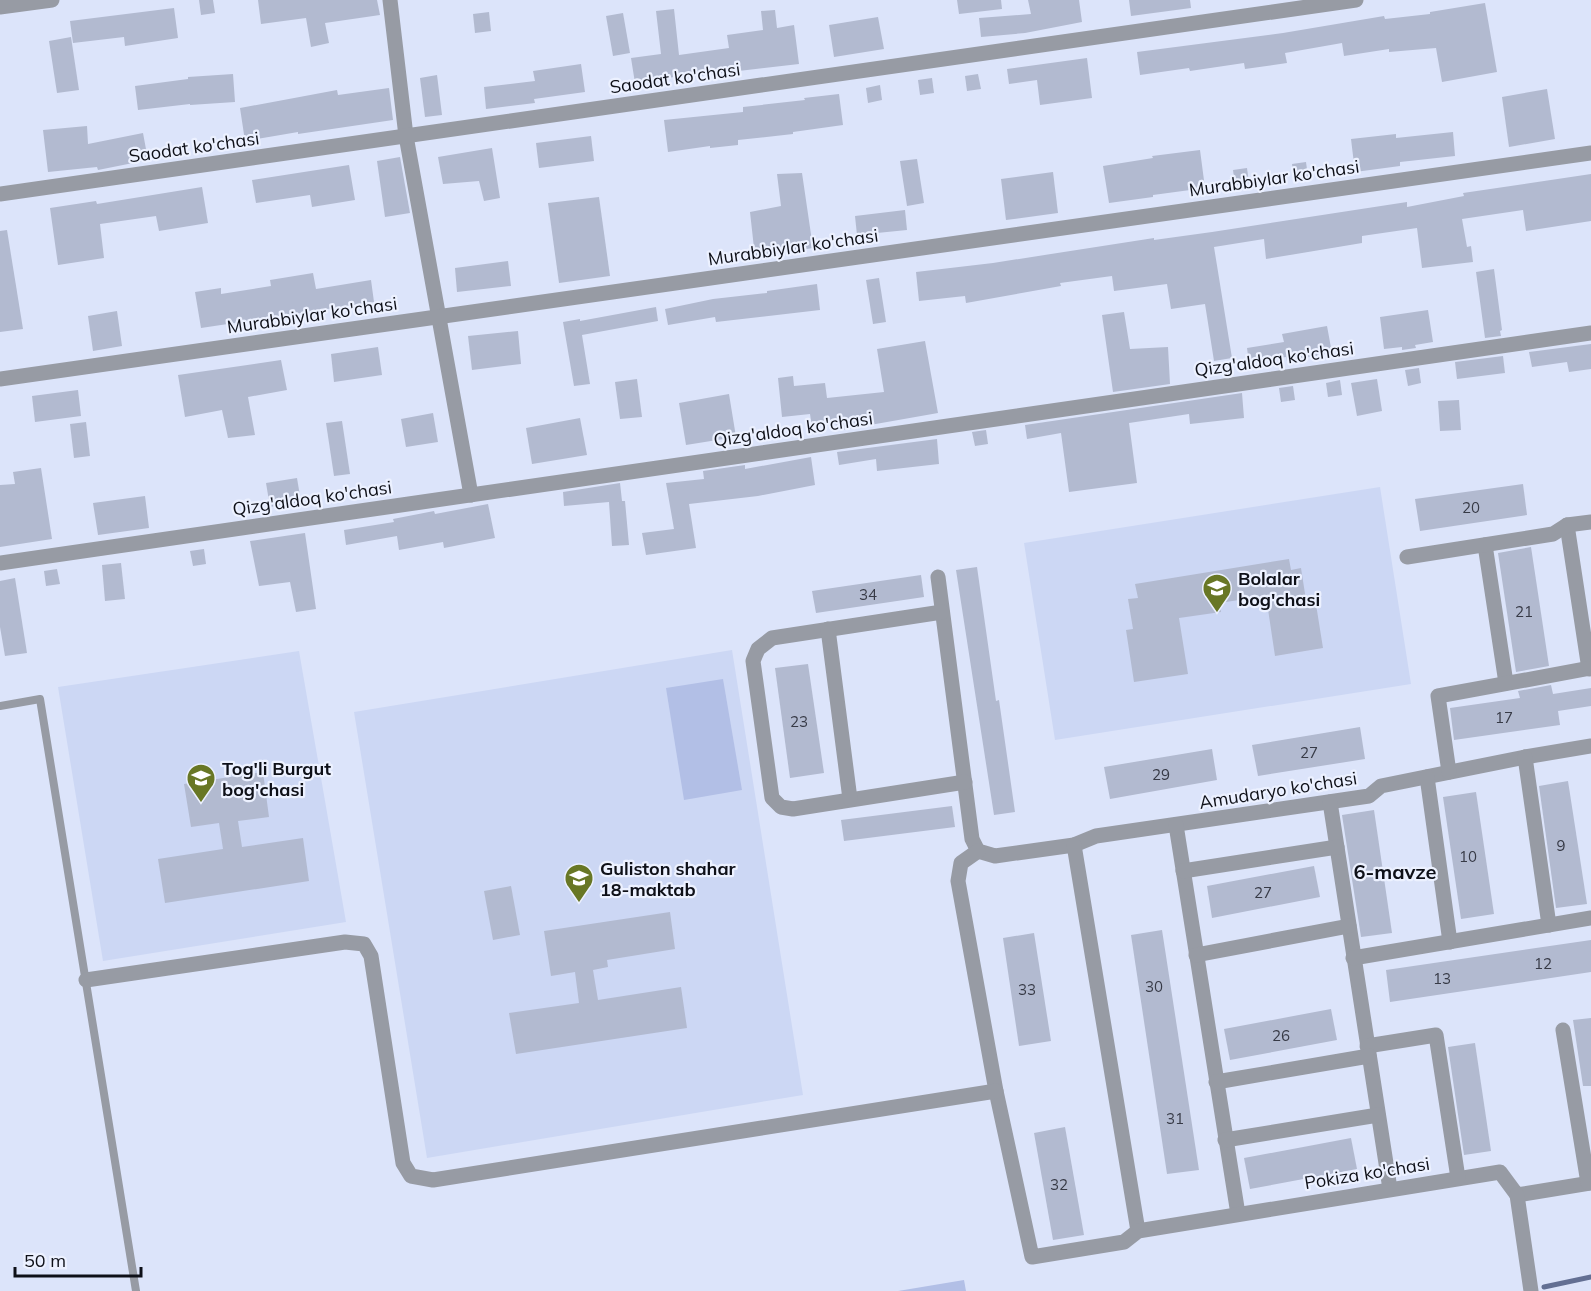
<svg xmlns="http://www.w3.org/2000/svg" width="1591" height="1291" font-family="Mulish,sans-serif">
  <rect width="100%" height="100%" fill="#dce4fa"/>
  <!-- built -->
  <g fill="#ccd7f4">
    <polygon points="1380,487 1411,684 1055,740 1024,543"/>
    <polygon points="732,650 803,1095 427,1158 354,712"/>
    <polygon points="299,651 346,922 103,961 58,687"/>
  </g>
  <!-- green -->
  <g fill="#b2bfe6">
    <polygon points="723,679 742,790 684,800 666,688"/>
    <polygon points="964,1280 966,1291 898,1291"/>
  </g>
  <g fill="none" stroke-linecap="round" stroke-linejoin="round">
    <!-- stream -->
    <polyline stroke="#636f93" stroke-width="5" points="1544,1287 1591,1277"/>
  </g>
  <!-- building -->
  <g fill="#b2bad0">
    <polygon points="199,0 213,0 215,13 201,15"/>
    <polygon points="258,0 377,0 380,15 325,23 329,43 311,47 306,18 261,24"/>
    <polygon points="957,0 1001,0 1002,9 959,14"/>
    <polygon points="1028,0 1079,0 1082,22 1025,33 981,37 979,18 1031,14"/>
    <polygon points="1129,0 1190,0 1191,8 1131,16"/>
    <polygon points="1485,3 1497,72 1442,82 1436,48 1389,52 1389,49 1344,56 1342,43 1285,53 1287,63 1245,69 1244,63 1190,71 1189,68 1140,75 1137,52 1283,33 1384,16 1385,19 1430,14 1430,12"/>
    <polygon points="174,8 178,38 125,46 124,37 73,43 70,21"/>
    <polygon points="674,9 679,55 729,48 727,35 763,30 761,11 775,10 777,28 794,25 799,64 688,77 687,75 635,83 631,58 661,54 656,11"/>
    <polygon points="489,12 491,31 475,33 473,14"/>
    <polygon points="623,13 630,53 613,56 606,16"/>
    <polygon points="878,17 884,49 834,57 829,25"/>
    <polygon points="71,37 79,90 57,93 49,41"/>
    <polygon points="1087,58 1092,98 1040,105 1037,80 1009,84 1007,69"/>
    <polygon points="581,64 585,92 534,99 535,103 486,109 484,87 535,81 533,71"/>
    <polygon points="233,74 235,102 190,105 190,104 138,110 135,86 188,79 188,77"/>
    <polygon points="978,74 981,89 967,91 965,76"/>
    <polygon points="437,75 442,115 425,117 420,78"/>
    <polygon points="932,78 934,93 920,95 918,80"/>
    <polygon points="880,85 882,100 868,103 866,88"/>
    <polygon points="389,88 393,120 298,134 298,132 245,141 240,108 337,90 338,95"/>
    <polygon points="1547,89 1555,139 1509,147 1502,97"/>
    <polygon points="839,94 843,125 793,132 793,134 738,140 738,145 710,148 710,146 668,152 664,120 743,112 743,107 805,100 804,98"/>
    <polygon points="87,126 88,144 143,133 148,160 98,170 97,167 48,172 43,130"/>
    <polygon points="1453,132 1455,156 1400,162 1400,166 1355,172 1351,139 1396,134 1396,138"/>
    <polygon points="591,136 594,161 539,168 536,143"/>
    <polygon points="492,148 500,198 484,201 479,181 443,184 438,157"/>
    <polygon points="1200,150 1205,188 1153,195 1153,197 1109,203 1103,166 1153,158 1152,156"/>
    <polygon points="400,157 410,213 385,217 377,161"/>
    <polygon points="917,159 924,203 907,206 900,161"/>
    <polygon points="1306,162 1308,177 1294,179 1292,164"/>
    <polygon points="349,165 355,200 312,207 310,195 256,203 252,180"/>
    <polygon points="1247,168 1249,183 1235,185 1233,170"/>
    <polygon points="1053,172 1058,213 1006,220 1001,179"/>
    <polygon points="802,173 813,248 755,257 750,212 781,206 777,174"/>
    <polygon points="1591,174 1591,221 1526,231 1523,210 1462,219 1467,247 1471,246 1473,262 1422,268 1417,228 1362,236 1362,243 1266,259 1264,239 1214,247 1232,358 1214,361 1205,304 1171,309 1167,284 1114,291 1112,276 1060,283 1061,286 966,303 965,296 919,301 916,272 993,263 1154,238 1154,240 1212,232 1407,202 1407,207 1464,196 1463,193"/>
    <polygon points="202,187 208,223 159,231 156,216 100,224 104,258 58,265 50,208 96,201 97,204"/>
    <polygon points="599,197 610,276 559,283 548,203"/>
    <polygon points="905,210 907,230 857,235 855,216"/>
    <polygon points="7,230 23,329 0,332 0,231"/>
    <polygon points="508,261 511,286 457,292 455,268"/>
    <polygon points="1494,269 1502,330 1500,331 1501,336 1485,338 1476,272"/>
    <polygon points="313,273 316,289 371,280 374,302 201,328 195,292 221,288 221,294 271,286 270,280"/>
    <polygon points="879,278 886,322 873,324 866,280"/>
    <polygon points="817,284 820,310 716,322 715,317 668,325 665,309 713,299 767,293 767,291"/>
    <polygon points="656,307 658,321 582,335 590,384 574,386 563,322 580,319 580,321"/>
    <polygon points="1428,310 1433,342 1415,345 1416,348 1402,350 1402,347 1384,349 1380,317"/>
    <polygon points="117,311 122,346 93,351 88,316"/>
    <polygon points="1124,312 1130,349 1168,347 1170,384 1113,392 1102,315"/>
    <polygon points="1327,326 1332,353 1287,361 1286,357 1249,363 1247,348 1284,342 1282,334"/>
    <polygon points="518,331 521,364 472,370 468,336"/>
    <polygon points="925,341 938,413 836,431 836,424 812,427 810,414 782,417 778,378 793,376 794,386 825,383 827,398 884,392 877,349"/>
    <polygon points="1591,344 1591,369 1569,372 1567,362 1532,367 1529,352"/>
    <polygon points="378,347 382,375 334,382 331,354"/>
    <polygon points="1503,356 1505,373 1457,379 1455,362"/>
    <polygon points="281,360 287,390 248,397 255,435 228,438 222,410 185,417 178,375"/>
    <polygon points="1419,368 1421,383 1408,386 1405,370"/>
    <polygon points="637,379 642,417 620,419 615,382"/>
    <polygon points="1377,379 1382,411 1357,416 1351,383"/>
    <polygon points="1340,380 1342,395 1328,397 1326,383"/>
    <polygon points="1293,386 1295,400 1281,402 1279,388"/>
    <polygon points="78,390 81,416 35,422 32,396"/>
    <polygon points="1242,393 1244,418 1190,424 1189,414 1129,423 1137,483 1069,492 1061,433 1027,439 1025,425"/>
    <polygon points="729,394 736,437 686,445 679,403"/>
    <polygon points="1459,400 1461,430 1440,431 1438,401"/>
    <polygon points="433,413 438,442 406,447 401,419"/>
    <polygon points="580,418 587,455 532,464 526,428"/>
    <polygon points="342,421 350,474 334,476 326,423"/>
    <polygon points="86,422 90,456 74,458 70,424"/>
    <polygon points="986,430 988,444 975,446 972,432"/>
    <polygon points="937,439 939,464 877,471 876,459 839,465 837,452"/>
    <polygon points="811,457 815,485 758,496 689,504 696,548 646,555 642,533 674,529 666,483 704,479 703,471 745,465 745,469"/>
    <polygon points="41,468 52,539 0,547 0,485 15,484 13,472"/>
    <polygon points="297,478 301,502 270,507 266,483"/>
    <polygon points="620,483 622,501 625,501 629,545 612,546 609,502 564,506 563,492"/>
    <polygon points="1523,484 1527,515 1420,531 1415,499"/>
    <polygon points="145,496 149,528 98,535 93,503"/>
    <polygon points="488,504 495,538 444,548 443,542 399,550 397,536 346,545 344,530 394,522 393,519 434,511 435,514"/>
    <polygon points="305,533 316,609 296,612 290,582 259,586 250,541"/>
    <polygon points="1531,547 1549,666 1516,672 1498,553"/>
    <polygon points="204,549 206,564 193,566 190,551"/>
    <polygon points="1289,559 1291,570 1301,568 1306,600 1315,598 1323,648 1275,656 1266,596 1219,603 1221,612 1179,618 1188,674 1134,682 1126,630 1133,629 1128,599 1138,598 1135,584"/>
    <polygon points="121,563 125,599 105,601 102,565"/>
    <polygon points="977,567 996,701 999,700 1015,812 994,815 956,570"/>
    <polygon points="57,569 60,584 46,586 44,571"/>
    <polygon points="921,575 924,597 816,613 812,591"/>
    <polygon points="15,578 27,653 5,656 0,627 0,581"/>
    <polygon points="808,664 824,773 790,778 775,668"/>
    <polygon points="1551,685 1553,694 1591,688 1591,706 1558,711 1560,725 1454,740 1450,708 1520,698 1518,691"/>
    <polygon points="1360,727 1365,759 1258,776 1252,745"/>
    <polygon points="1212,749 1217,780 1110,799 1104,767"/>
    <polygon points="263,772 269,817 238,821 242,847 303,838 309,881 165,903 158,859 223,849 219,823 191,827 184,784"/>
    <polygon points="1568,781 1587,904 1556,908 1539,786"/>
    <polygon points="1476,792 1494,914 1461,919 1443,797"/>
    <polygon points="952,806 955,827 844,841 841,820"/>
    <polygon points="1374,810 1392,933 1361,937 1342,815"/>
    <polygon points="1314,866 1320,897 1212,918 1207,886"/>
    <polygon points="511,886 520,935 493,940 484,891"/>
    <polygon points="670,912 675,949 607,960 608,967 593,970 598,1000 681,987 687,1028 516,1054 509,1013 579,1003 575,972 551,976 544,931"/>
    <polygon points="1162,930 1199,1170 1167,1174 1131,935"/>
    <polygon points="1034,933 1051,1041 1019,1046 1003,938"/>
    <polygon points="1591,940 1591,972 1390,1002 1386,970"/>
    <polygon points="1331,1009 1337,1040 1230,1060 1224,1029"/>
    <polygon points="1591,1018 1591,1086 1583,1086 1573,1020"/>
    <polygon points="1475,1043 1491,1151 1464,1155 1448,1047"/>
    <polygon points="1065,1127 1084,1235 1053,1240 1034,1133"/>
    <polygon points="1351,1138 1357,1169 1250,1189 1244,1158"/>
  </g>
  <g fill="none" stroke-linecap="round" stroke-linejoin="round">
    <!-- lane -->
    <polyline stroke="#979ba4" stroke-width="8" points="0,706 40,699 136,1291"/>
    <!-- street -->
    <g stroke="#979ba4" stroke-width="15">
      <polyline points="390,0 406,136 471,495"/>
      <polyline points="0,7 52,0"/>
      <polyline points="0,194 1356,0"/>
      <polyline points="0,379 1591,153"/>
      <polyline points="1567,525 1589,669"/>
      <polyline points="1485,545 1506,683"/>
      <polyline points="1407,557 1553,534 1567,525 1591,522"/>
      <polyline points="0,563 1591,333"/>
      <polyline points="938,577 972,839 978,851 995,856 1074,845 1096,836 1369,796 1381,786 1525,757 1591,746"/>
      <polyline points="942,612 772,638 758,649 753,661 772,798 781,807 793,809 965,782"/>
      <polyline points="828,629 850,799"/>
      <polyline points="1525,757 1549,925"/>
      <polyline points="1449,772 1438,696 1591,668"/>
      <polyline points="1427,777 1450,942"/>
      <polyline points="1330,802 1390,1189"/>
      <polyline points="1176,825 1238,1214"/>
      <polyline points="1074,845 1138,1231"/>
      <polyline points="978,851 961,863 958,881 996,1091 1032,1257 1124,1242 1138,1231 1500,1172 1517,1195 1591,1183"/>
      <polyline points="1183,871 1337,847"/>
      <polyline points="1196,955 1349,926"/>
      <polyline points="1353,958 1591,918"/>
      <polyline points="86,980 345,942 364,944 371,956 403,1163 411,1176 433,1180 996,1091"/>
      <polyline points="1563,1030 1588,1183"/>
      <polyline points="1367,1046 1436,1035 1458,1178"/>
      <polyline points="1216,1082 1369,1056"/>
      <polyline points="1225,1140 1378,1115"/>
      <polyline points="1517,1195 1531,1291"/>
    </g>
  </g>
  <!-- icons -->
  <defs>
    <g id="school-pin" transform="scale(1.5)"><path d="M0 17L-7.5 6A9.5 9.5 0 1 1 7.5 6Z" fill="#687725" stroke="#ecf1ff"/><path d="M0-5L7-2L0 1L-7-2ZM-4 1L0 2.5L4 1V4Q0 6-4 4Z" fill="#fff"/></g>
  </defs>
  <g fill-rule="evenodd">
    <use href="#school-pin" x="1217" y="588"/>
    <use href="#school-pin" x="201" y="778"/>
    <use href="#school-pin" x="579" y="878"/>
  </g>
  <g text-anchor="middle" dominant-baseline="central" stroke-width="4.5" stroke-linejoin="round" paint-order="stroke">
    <!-- number labels -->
    <g font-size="15" fill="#373a46">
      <text x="1471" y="507">20</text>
      <text x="868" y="594">34</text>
      <text x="1524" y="611">21</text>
      <text x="1504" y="717">17</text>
      <text x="799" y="721">23</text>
      <text x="1309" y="752">27</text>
      <text x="1161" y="774">29</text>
      <text x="1561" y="845">9</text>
      <text x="1468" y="856">10</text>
      <text x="1263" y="892">27</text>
      <text x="1543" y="963">12</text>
      <text x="1442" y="978">13</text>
      <text x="1154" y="986">30</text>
      <text x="1027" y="989">33</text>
      <text x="1281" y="1035">26</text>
      <text x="1175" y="1118">31</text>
      <text x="1059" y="1184">32</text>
    </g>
    <!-- street labels -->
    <g font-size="18" fill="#0e1018" stroke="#ecf1ff">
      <text transform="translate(675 78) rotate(-8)">Saodat ko'chasi</text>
      <text transform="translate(194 147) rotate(-8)">Saodat ko'chasi</text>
      <text transform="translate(1274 178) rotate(-8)">Murabbiylar ko'chasi</text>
      <text transform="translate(793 247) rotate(-8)">Murabbiylar ko'chasi</text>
      <text transform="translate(312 315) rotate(-8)">Murabbiylar ko'chasi</text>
      <text transform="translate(1274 359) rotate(-8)">Qizg'aldoq ko'chasi</text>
      <text transform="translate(793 429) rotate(-8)">Qizg'aldoq ko'chasi</text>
      <text transform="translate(312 498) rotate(-8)">Qizg'aldoq ko'chasi</text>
      <text transform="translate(1278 790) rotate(-9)">Amudaryo ko'chasi</text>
      <text transform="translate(1367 1173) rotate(-9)">Pokiza ko'chasi</text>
    </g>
    <!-- poi labels -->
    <g font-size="18" font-weight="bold" fill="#0e1018" stroke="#ecf1ff" text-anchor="start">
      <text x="1238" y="578">Bolalar<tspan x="1238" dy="21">bog'chasi</tspan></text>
      <text x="222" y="768">Tog'li Burgut<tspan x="222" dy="21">bog'chasi</tspan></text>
      <text x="600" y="868">Guliston shahar<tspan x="600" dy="21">18-maktab</tspan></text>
    </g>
    <!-- neighbourhood labels -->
    <g font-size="20" font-weight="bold" fill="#0e1018" stroke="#ecf1ff">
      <text x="1395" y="871">6-mavze</text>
    </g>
  </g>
  <!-- scale -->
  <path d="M15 1267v9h126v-9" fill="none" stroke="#0e1018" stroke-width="3"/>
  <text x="24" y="1267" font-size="18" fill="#0e1018" stroke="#ecf1ff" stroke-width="4.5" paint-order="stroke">50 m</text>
</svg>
